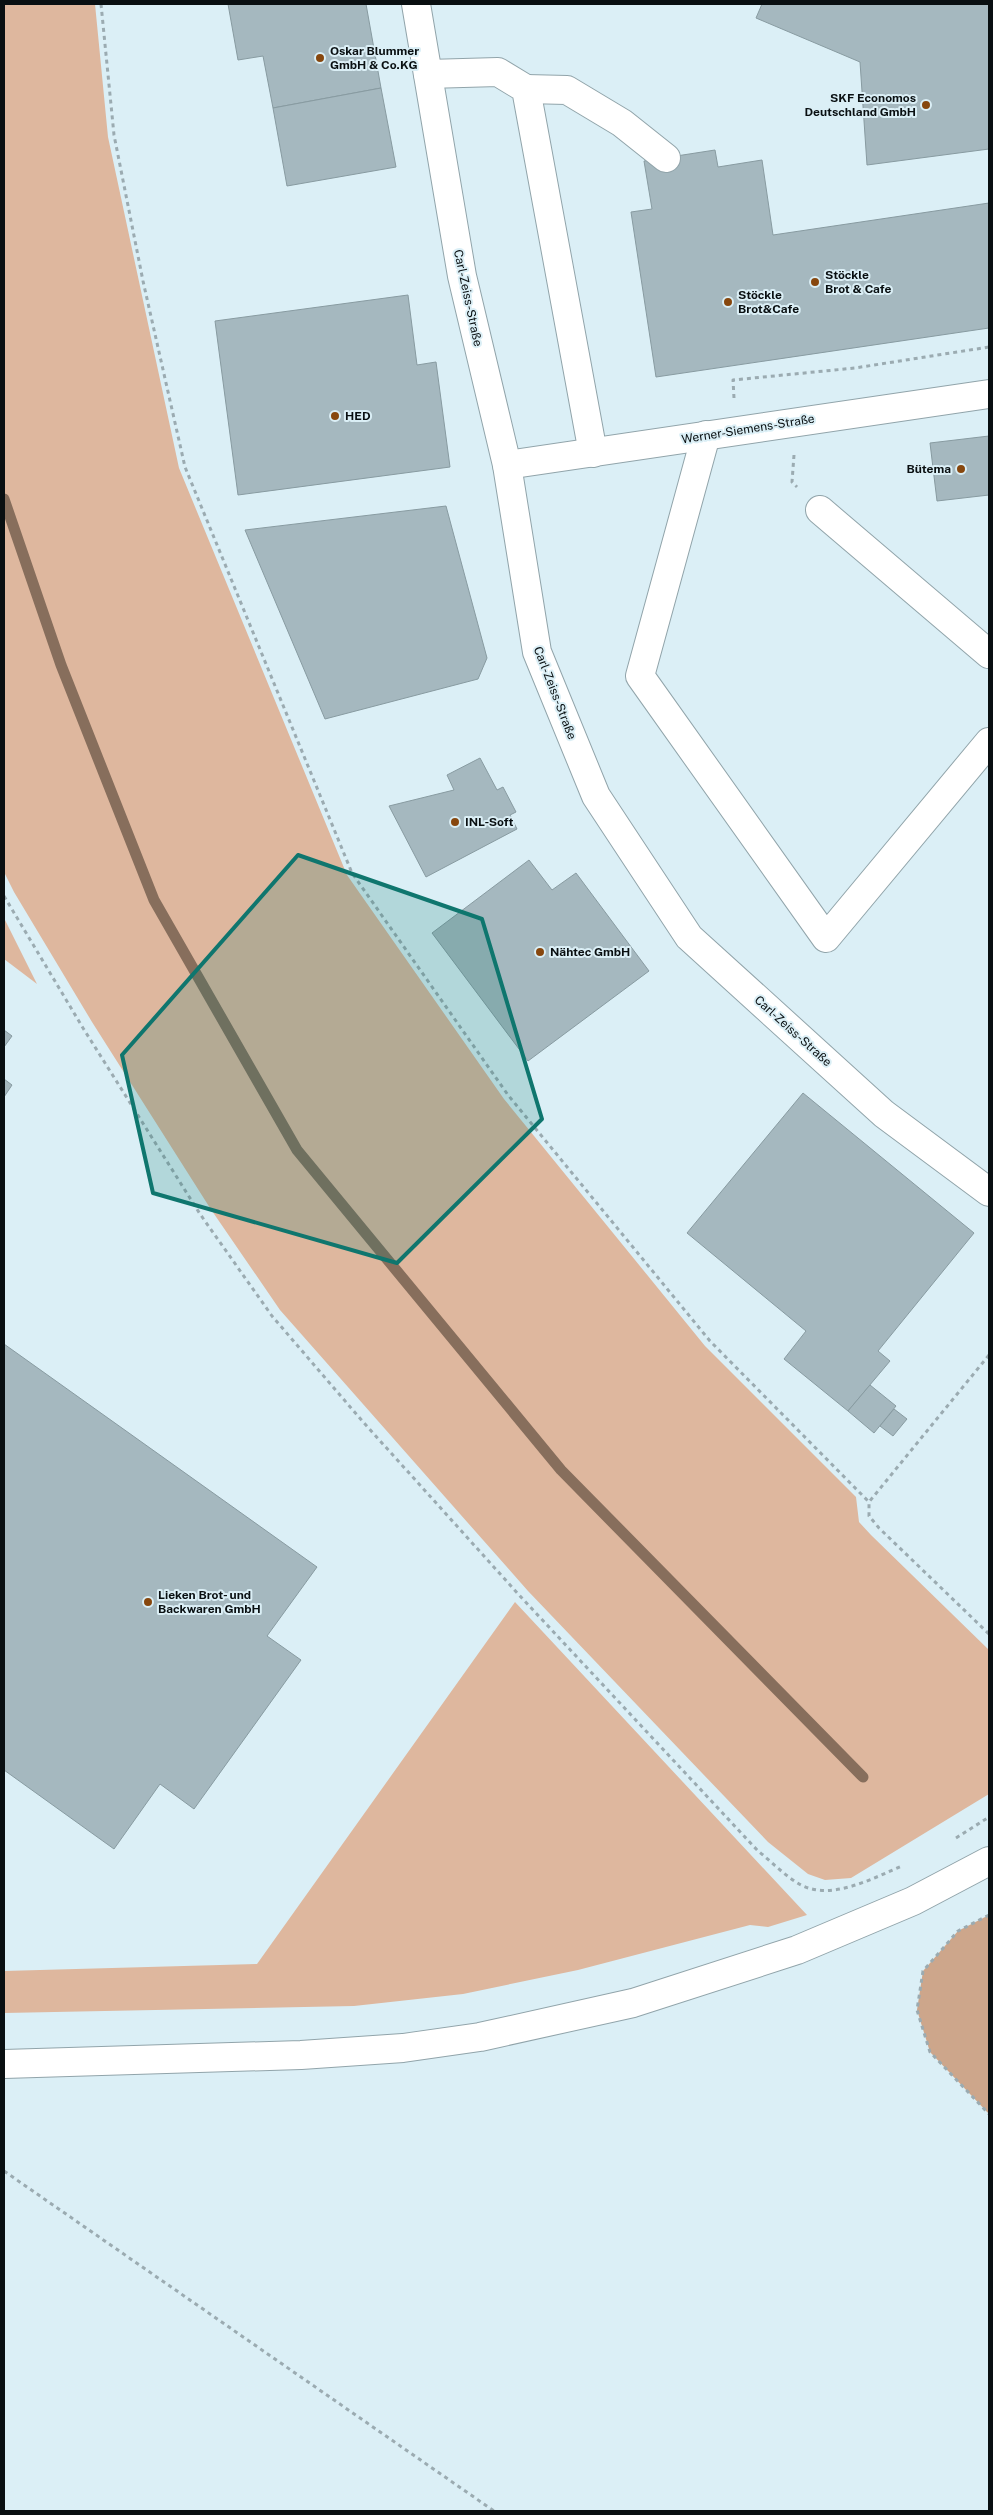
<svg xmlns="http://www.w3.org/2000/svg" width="993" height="2515" font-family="'Public Sans',sans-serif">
  <rect width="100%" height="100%" fill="#dbeff6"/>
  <!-- green -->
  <g fill="#deb79e">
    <polygon points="4,4 95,4 108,137 179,468 347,875 504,1099 705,1346 856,1497 859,1522 871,1535 989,1650 989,1794 851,1878 825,1880 808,1874 768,1842 528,1591 280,1310 210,1208 92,1022 14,892 4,872"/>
    <polygon points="4,918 37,984 4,959"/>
    <polygon points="515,1602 807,1915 768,1927 750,1925 578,1970 463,1994 354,2006 4,2013 4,1971 257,1964"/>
  </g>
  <!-- forest -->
  <polygon fill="#cda68b" points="989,1915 989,2114 930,2052 917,2010 923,1971 958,1931"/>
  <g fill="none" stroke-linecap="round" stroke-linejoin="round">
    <!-- stream -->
    <polyline stroke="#876e5c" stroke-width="11" points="4,499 61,665 154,900 297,1150 561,1470 863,1777"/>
  </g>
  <!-- building -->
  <g fill="#a5b8bf" stroke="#889ba1">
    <polygon points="228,4 366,4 381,88 273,108 263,56 238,60"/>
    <polygon points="762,4 989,4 989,149 867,165 860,62 756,18"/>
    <polygon points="381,88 396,167 287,186 273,108"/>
    <polygon points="715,150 718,167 762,160 773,235 989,203 989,328 656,377 631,212 652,209 644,161"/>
    <polygon points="408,295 417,365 436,362 450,467 238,495 215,321"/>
    <polygon points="989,436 989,495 937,501 930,443"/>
    <polygon points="446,506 487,658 478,679 325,719 245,530"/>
    <polygon points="480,758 497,790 503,787 516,812 510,815 517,829 426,877 389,806 454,790 447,775"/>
    <polygon points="529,860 552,890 576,873 649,971 528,1061 432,933"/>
    <polygon points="4,1030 12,1036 4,1047"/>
    <polygon points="4,1079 12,1085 4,1097"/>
    <polygon points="803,1093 974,1233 878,1351 890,1361 848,1411 784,1359 806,1331 687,1233"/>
    <polygon points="4,1344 317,1567 267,1636 301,1660 194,1809 160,1784 114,1849 4,1770"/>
    <polygon points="870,1385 896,1406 874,1433 848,1411"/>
    <polygon points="894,1409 907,1419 893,1436 880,1426"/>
  </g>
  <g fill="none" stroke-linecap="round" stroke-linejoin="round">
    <!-- minor casing -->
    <g stroke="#91a4aa" stroke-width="30">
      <g id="minor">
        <polyline points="416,4 462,276 507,465 537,652 596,796 689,937 884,1114 989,1192"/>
        <polyline points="428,74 498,72 526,89 593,453"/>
        <polyline points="526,89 567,90 622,123 666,158"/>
        <polyline points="706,435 640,676 826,938 989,742"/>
        <polyline points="507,465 989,394"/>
        <polyline points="820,510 989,654"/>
      </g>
    </g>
    <!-- major casing -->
    <g stroke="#91a4aa" stroke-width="30">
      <polyline id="major" points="4,2064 301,2055 403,2048 480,2037 633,2003 797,1950 913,1901 989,1861"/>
    </g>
    <!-- path -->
    <g stroke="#9babb1" stroke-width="3" stroke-dasharray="4 4" stroke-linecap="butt">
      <polyline points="101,4 114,135 143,281 185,467 352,873 508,1095 710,1341 869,1502"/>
      <polyline points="734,398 733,380 855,368 989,347"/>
      <polyline points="794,455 792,482 797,487"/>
      <path d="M4,896L83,1028L200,1214L272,1316L364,1423L520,1596L758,1851C772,1862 786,1877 801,1885C832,1901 873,1878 902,1866"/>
      <polyline points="989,1355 869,1502 869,1516 879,1528 989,1634"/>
      <polyline points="956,1838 989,1817"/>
      <polyline points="989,1915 958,1931 923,1971 917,2010 930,2052 989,2114"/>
      <polyline points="4,2171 494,2511"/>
    </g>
    <!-- minor -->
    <use href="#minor" stroke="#fff" stroke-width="28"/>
    <!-- major -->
    <use href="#major" stroke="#fff" stroke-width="28"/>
  </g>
  <!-- marked area -->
  <path fill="#0f766e" fill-opacity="0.2" stroke="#0f766e" stroke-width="4" stroke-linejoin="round" d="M298,855L482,919L542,1119L397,1263L153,1193L122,1055Z"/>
  <!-- markers -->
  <g fill="#87470e" stroke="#dbeff6" stroke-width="2">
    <circle cx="320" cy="58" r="5"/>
    <circle cx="926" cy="105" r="5"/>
    <circle cx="815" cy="282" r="5"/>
    <circle cx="728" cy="302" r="5"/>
    <circle cx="335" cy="416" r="5"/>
    <circle cx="961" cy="469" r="5"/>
    <circle cx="455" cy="822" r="5"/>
    <circle cx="540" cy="952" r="5"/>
    <circle cx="148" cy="1602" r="5"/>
  </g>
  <g text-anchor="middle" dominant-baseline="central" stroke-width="4" stroke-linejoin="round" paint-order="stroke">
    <!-- poi labels -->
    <g font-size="12" font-weight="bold" fill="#090f11" stroke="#dbeff6" text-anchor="start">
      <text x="330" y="51">Oskar Blummer<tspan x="330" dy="14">GmbH &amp; Co.KG</tspan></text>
      <text x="916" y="98" text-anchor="end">SKF Economos<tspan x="916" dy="14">Deutschland GmbH</tspan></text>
      <text x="825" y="275">Stöckle<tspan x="825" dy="14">Brot &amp; Cafe</tspan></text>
      <text x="738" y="295">Stöckle<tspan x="738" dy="14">Brot&amp;Cafe</tspan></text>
      <text x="345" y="416">HED</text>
      <text x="951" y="469" text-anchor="end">Bütema</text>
      <text x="465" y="822">INL-Soft</text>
      <text x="550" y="952">Nähtec GmbH</text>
      <text x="158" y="1595">Lieken Brot- und<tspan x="158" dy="14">Backwaren GmbH</tspan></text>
    </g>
    <!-- street labels -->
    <g font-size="12" fill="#090f11" stroke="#dbeff6">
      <text transform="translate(468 298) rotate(78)">Carl-Zeiss-Straße</text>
      <text transform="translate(748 429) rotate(-9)">Werner-Siemens-Straße</text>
      <text transform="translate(555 693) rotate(69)">Carl-Zeiss-Straße</text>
      <text transform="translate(793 1031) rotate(42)">Carl-Zeiss-Straße</text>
    </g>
  </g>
  <!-- border -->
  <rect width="993" height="2515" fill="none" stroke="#090f11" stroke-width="10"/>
</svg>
